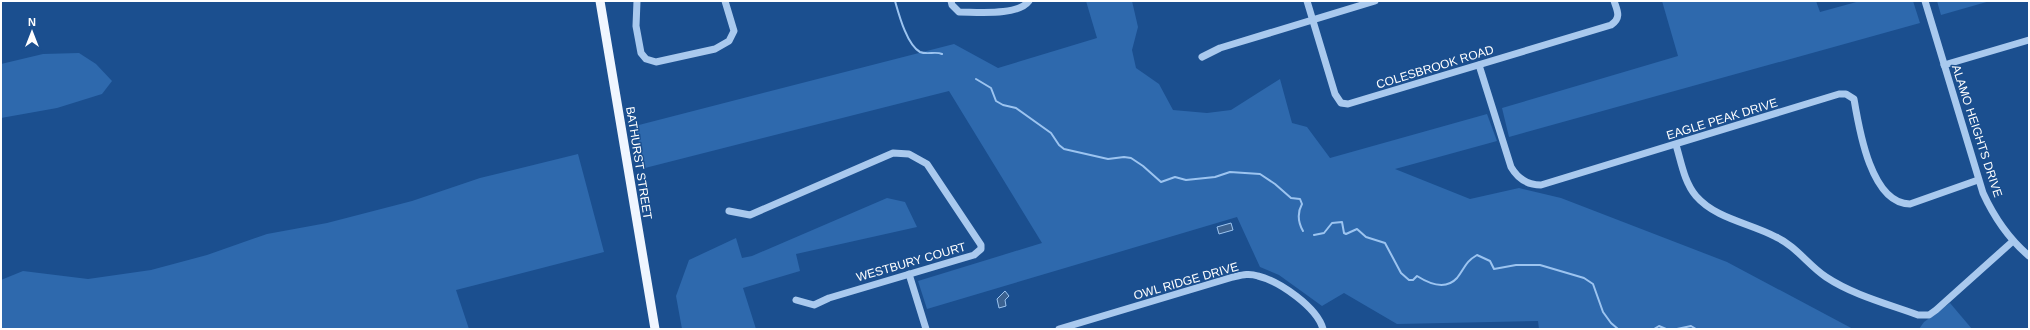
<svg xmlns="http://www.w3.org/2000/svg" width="2030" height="330" font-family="Helvetica,sans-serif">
  <rect width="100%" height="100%" fill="#1b4f8f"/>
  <!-- green -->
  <g fill="#2e69ad">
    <polygon points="1086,1 1132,1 1138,27 1132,50 1136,68 1159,84 1173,110 1207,113 1231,110 1280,79 1292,123 1307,127 1330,158 1487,114 1497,141 1395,169 1470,199 1519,188 1561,198 1727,262 1853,329 1539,329 1538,321 1397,324 1344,293 1322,306 1279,275 1260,267 1237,217 927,309 918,281 1042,243 949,91 645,168 635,126 954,44 998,68 1097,38"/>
    <polygon points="1662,1 1816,1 1820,12 1860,1 1913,1 1920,23 1509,137 1502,108 1678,56"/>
    <polygon points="1937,1 1990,1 1941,15"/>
    <polygon points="79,53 96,64 112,81 102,94 57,108 1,118 1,64 43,54"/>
    <polygon points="578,154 604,252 456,290 469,329 1,329 1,280 23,271 88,279 151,270 207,255 267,234 327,223 412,201 480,178"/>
    <polygon points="887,198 905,202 917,227 796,254 800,271 743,288 756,329 682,329 676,296 689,260 736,238 742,258 752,256"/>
    <polygon points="1950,303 1972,329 1919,329 1924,322"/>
  </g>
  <!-- water -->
  <g fill="#3c6290" stroke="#9cc4f0">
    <polygon points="1231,223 1233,230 1219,234 1217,227"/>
    <polygon points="1005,291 1009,296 1005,300 1006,306 999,308 997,299"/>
  </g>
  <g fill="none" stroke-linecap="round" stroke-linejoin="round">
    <!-- stream -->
    <g stroke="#9cc4f0" stroke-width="2">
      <path d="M895,1C899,15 907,45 920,52C927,55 936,51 942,54"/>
      <path d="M976,79L991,88L996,101L1003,105L1016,108L1051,133L1059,145L1064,149L1108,159L1124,157L1131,158L1143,166L1161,182L1175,177L1186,180L1215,177L1230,172L1260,174L1275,184L1291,198L1300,199L1302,204C1297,213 1298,222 1303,231"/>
      <path d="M1314,235L1324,233L1332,223L1342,222L1344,233L1346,234L1357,229L1366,237L1385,243L1401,273L1409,280H1413L1417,276C1428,283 1445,291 1457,278C1465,268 1465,262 1477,255L1490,261L1494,269L1516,265H1540L1584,278L1593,284L1603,312L1611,323L1618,329"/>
      <polyline points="1654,329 1659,326 1666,329"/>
      <polyline points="1677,329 1691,326 1696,329"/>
    </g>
    <!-- minor -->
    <g stroke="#a9c9ee" stroke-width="7">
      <polyline points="637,1 636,26 641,53 646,59 656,62 715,49 729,41 734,31 725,1"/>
      <path d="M951,1L952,5L959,12C978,12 1018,16 1029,1"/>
      <path d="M1307,1L1335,94L1341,103L1348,104L1611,25C1622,18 1617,10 1614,1"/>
      <path d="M1925,1L1983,193C1994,217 2009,239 2029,256"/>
      <polyline points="1202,57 1220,48 1375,1"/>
      <path d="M1479,65L1511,167C1518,179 1528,185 1541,185L1839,94H1846L1854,99C1859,129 1871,204 1910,204L1978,180"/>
      <polyline points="1944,65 2029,40"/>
      <path d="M1676,145C1681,161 1684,182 1696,196C1716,219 1750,223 1776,237C1796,246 1808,265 1826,277C1853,295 1888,304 1918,315H1929L1936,310L2013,241"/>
      <polyline points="729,211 750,215 893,153 909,154 927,164 981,245 981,249 974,255 829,298 814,305 796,300"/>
      <polyline points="909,274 926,329"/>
      <path d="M1059,329L1233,277C1242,275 1249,273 1258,276C1279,281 1317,307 1323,329"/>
    </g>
    <!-- major -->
    <polyline stroke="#f0f6ff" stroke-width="9" points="600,1 655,329"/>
  </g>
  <g text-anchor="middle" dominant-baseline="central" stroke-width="3" stroke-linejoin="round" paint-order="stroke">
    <!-- street labels -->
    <g font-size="12" fill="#fff" stroke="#1b4f8f">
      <text transform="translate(1435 67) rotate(-17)">COLESBROOK ROAD</text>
      <text transform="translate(1722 119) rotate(-17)">EAGLE PEAK DRIVE</text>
      <text transform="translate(1977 131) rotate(72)">ALAMO HEIGHTS DRIVE</text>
      <text transform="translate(639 163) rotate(81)">BATHURST STREET</text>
      <text transform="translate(911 262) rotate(-16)">WESTBURY COURT</text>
      <text transform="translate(1186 281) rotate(-16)">OWL RIDGE DRIVE</text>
    </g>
  </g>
  <!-- border -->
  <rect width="2030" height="330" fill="none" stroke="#ffffff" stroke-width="4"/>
  <!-- north arrow -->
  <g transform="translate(32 32)" stroke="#1b4f8f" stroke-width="3" paint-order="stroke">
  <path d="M0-3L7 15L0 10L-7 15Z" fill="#ffffff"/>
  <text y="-6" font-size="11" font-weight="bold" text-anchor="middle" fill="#ffffff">N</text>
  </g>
</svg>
